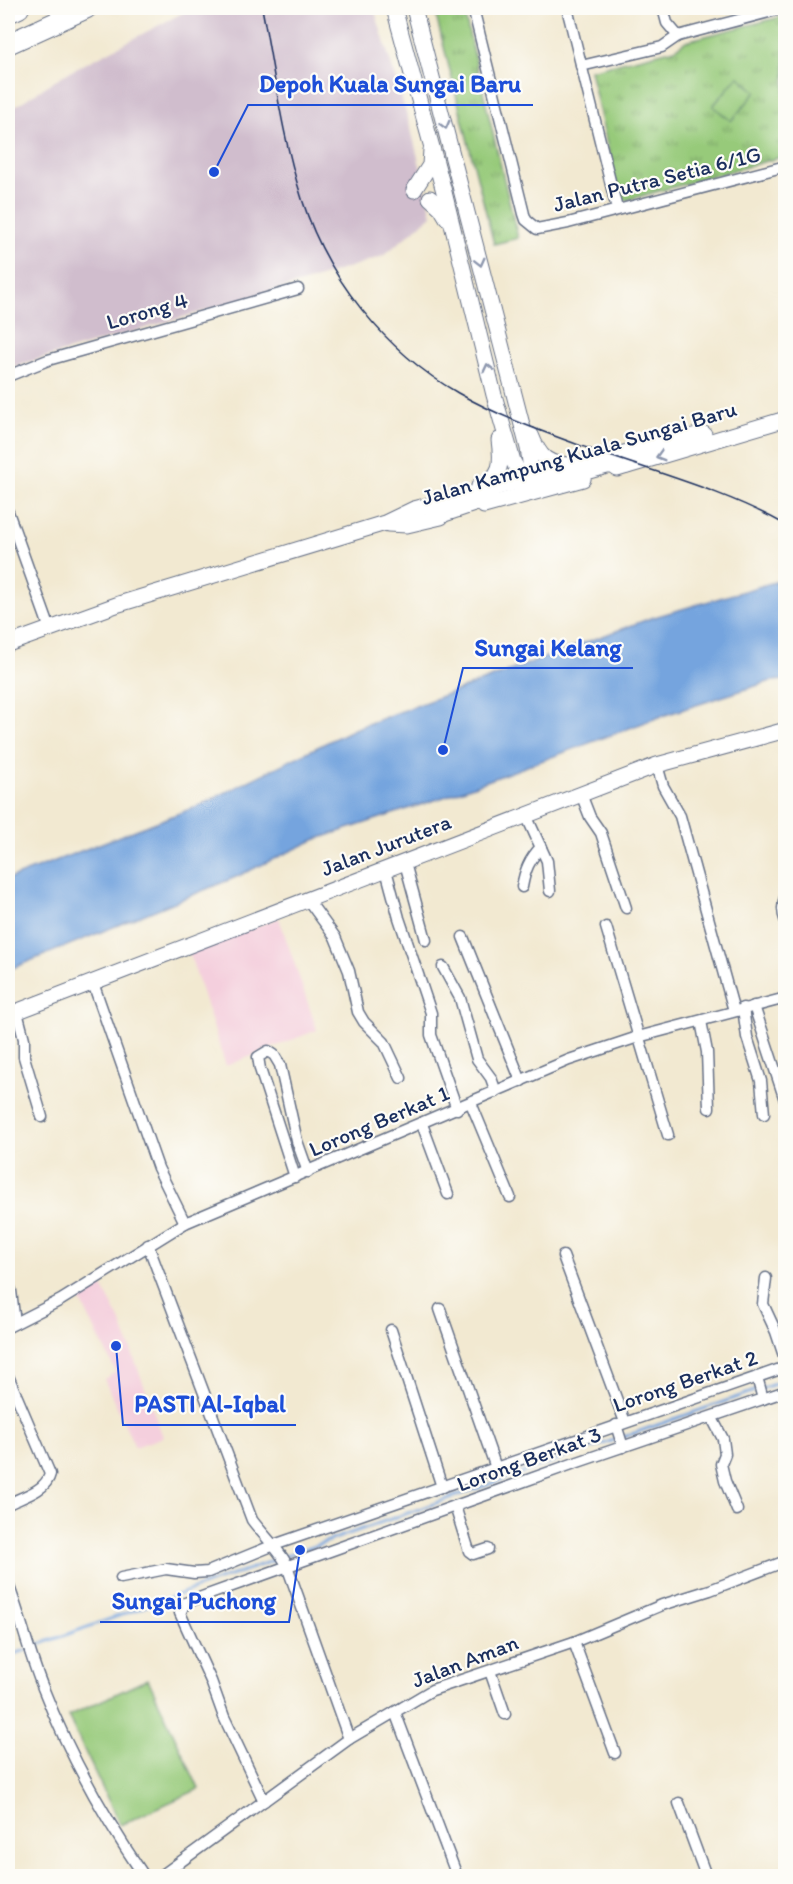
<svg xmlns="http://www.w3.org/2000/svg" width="793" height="1884" font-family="Itim,sans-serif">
  <defs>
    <pattern id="grass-tufts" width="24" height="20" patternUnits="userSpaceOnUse" patternTransform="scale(1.5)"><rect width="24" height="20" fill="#97ca7a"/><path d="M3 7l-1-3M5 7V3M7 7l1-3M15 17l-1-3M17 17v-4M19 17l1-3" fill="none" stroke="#7aa467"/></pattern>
  </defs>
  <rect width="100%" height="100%" fill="#fdfcf7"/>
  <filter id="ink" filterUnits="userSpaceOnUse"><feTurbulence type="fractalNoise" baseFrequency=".0167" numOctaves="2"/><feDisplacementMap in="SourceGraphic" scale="12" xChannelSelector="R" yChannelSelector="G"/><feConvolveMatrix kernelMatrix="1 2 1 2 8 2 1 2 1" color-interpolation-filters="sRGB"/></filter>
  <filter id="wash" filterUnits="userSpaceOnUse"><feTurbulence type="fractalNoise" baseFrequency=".008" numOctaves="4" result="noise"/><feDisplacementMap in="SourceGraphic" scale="24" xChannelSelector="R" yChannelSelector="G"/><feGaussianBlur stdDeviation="1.35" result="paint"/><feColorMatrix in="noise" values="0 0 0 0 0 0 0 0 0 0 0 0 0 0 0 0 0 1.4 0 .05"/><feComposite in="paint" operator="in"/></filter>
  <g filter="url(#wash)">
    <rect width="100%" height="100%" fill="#f2e9d1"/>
    <!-- built -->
    <g fill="#f4cfdd">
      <polygon points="279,918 317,1030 226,1066 189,952"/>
      <polygon points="100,1282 120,1320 163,1437 135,1447 104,1379 116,1372 77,1293"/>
    </g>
    <!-- railway -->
    <polygon fill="#d0bdcd" points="192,8 374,8 411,129 432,215 383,256 311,280 8,368 8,111 62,76"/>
    <!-- grass -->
    <g fill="url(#grass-tufts)" stroke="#597c6c" stroke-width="1.5">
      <polygon points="434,8 463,8 518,238 494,244"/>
      <polygon points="785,16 785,156 620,202 590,70 675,49 686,41"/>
    </g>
    <!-- pitch -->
    <g fill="#97ca7a" stroke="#597c6c" stroke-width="1.5">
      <polygon points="738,76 756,92 731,121 713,106"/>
      <polygon points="148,1679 199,1789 120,1825 68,1716"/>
    </g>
    <!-- water -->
    <polygon fill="#75a4de" stroke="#486a9e" stroke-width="1.5" points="785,579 785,680 771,681 662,716 441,798 314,840 236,877 8,970 8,879 198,806 354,729 651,618"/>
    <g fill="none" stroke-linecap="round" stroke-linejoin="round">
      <!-- stream -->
      <g stroke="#75a4de" stroke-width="3">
        <polyline points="623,1437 786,1380"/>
        <polyline points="286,1556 617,1439"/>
        <polyline points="32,1647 280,1558"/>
        <polyline points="8,1656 26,1650"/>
      </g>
    </g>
  </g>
  <g filter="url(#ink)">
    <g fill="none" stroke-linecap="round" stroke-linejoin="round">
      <!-- street casing -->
      <g stroke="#667086" stroke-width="13">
        <g id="street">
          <polyline points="473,8 524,214 526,220 537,229 568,223 786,166"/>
          <polyline points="567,8 617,209"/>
          <polyline points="663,8 667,23 678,36"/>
          <polyline points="581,66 662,47 678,36 784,8"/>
          <polyline points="8,376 48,360 298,289"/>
          <polyline points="8,512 50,629"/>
          <polyline points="657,765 663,786 680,816 734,1011"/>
          <polyline points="581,794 590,817 601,833 626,908"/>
          <polyline points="526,815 547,861 550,891"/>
          <polyline points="405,863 426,940"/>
          <polyline points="386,870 399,918 431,1013 431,1035 457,1109"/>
          <path d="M522,887C525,870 529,860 541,847"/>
          <path d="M786,895C782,904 782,913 786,922"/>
          <polyline points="308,900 335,937 349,971 358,1012 364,1022 384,1042 401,1078"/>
          <polyline points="606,927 668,1135"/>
          <polyline points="463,937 521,1081"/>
          <polyline points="443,967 460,998 477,1059 491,1078 496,1092"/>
          <polyline points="93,983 158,1168 185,1223"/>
          <polyline points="754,1006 786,1103"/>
          <polyline points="743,1008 747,1037 761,1081 764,1114"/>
          <polyline points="17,1012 24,1039 24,1057 42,1117"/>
          <polyline points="701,1021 707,1052 709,1108"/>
          <polyline points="471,1103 510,1197"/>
          <polyline points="422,1124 448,1194"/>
          <polyline points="295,1177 260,1069 258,1057 268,1051 274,1055 280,1065 297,1141 308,1172"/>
          <path d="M148,1245L252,1520C263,1535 277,1547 286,1563L349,1739"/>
          <polyline points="563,1256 625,1422"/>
          <polyline points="766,1278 763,1304 776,1332 786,1362"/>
          <polyline points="8,1282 11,1291 15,1323"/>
          <polyline points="440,1309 496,1468"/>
          <polyline points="8,1327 61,1300 185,1223 569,1060 638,1037 786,998"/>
          <polyline points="391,1330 442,1487"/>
          <path d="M8,1376L50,1474C46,1491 22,1497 8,1504"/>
          <polyline points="757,1377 763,1399"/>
          <polyline points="712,1418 723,1439 725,1454 721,1464 725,1481 737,1510"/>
          <polyline points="616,1425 623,1447"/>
          <polyline points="455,1506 469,1551 473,1554 488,1549"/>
          <polyline points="121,1578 166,1569 194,1573 208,1572 274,1545 786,1367"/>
          <path d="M8,1584C21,1618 29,1654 43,1688C68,1752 106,1820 144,1876"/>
          <polyline points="574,1642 615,1753"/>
          <polyline points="490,1671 505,1714"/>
          <polyline points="395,1712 457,1876"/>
          <polyline points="264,1801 224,1717 211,1681 180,1613 185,1603 572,1464 786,1391"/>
          <polyline points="679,1803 706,1876"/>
          <polyline points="161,1876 349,1739 432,1690 574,1642 662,1605 710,1590 786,1561"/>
        </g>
      </g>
      <!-- secondary casing -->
      <g stroke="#667086" stroke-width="17">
        <g id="secondary">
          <polyline points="394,8 443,188 494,395 513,461 521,477 533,481"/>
          <path d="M414,8L528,448C530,463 534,474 522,485"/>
          <polyline points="414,190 430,165 431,150"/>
          <polyline points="430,198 441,208 447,218"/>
          <path d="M531,435C540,458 547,465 573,465"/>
          <polyline points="596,461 666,441 704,434"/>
          <polyline points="617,469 786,419"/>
          <polyline points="571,476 607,466 627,466"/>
          <path d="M479,486C503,477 502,462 499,440"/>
          <polyline points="484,506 583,479"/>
          <polyline points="433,518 492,498"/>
          <polyline points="388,524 407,525 441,517"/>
          <polyline points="8,644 119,604 385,523 414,509 582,465"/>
          <polyline points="8,1015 657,765 786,730"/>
        </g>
      </g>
      <!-- highway casing -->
      <g stroke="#667086" stroke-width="22">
        <g id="highway">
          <polyline points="8,13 19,8"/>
          <polyline points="8,44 87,8"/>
        </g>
      </g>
      <!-- street -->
      <use href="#street" stroke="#fff" stroke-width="10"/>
      <!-- secondary -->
      <use href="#secondary" stroke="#fff" stroke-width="15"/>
      <!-- highway -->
      <use href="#highway" stroke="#fff" stroke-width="20"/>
      <!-- tram -->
      <path stroke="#1b2f5e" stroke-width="1.5" d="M262,8C274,71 282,137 302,199C327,278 385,351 458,393C498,416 543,432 587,448C653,472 724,490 786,525"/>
    </g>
    <!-- one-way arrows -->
    <defs><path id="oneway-chevron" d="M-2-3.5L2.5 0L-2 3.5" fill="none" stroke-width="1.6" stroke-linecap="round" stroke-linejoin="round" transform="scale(1.5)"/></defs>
    <g stroke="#8d97ae">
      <use href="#oneway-chevron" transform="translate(445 125) rotate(75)"/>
      <use href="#oneway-chevron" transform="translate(480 262) rotate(76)"/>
      <use href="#oneway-chevron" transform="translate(488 368) rotate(-103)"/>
      <use href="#oneway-chevron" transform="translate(660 456) rotate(164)"/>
    </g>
  </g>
  <g text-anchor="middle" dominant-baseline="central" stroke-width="4.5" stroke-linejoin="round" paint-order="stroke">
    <!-- street labels -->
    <g font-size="22" fill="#1b2f5e" stroke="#fdfcf7">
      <text transform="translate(657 179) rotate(-14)">Jalan Putra Setia 6/1G</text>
      <text transform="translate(147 311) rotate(-16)">Lorong 4</text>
      <text transform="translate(579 453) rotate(-16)">Jalan Kampung Kuala Sungai Baru</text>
      <text transform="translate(386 845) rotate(-21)">Jalan Jurutera</text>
      <text transform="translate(379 1121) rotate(-23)">Lorong Berkat 1</text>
      <text transform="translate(685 1381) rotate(-19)">Lorong Berkat 2</text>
      <text transform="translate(529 1459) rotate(-20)">Lorong Berkat 3</text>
      <text transform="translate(465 1661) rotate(-21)">Jalan Aman</text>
    </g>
  </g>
  <!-- callouts -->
  <path fill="none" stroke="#1d4ed8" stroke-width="2" d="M214 172L248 105H533M443 750L463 668H633M116 1346L123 1425H296M300 1550L289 1622H100"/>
  <g fill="#1d4ed8" stroke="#fdfcf7" stroke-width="2">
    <circle cx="214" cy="172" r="6"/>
    <circle cx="443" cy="750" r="6"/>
    <circle cx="116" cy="1346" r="6"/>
    <circle cx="300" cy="1550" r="6"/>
  </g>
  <g font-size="24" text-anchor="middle" font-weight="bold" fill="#1d4ed8" stroke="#fdfcf7" stroke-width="4.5" stroke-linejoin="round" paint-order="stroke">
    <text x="390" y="92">Depoh Kuala Sungai Baru</text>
    <text x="548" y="656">Sungai Kelang</text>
    <text x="210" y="1412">PASTI Al-Iqbal</text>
    <text x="194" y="1609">Sungai Puchong</text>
  </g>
  <!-- margin -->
  <rect width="793" height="1884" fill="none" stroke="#fdfcf7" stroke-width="30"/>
</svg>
